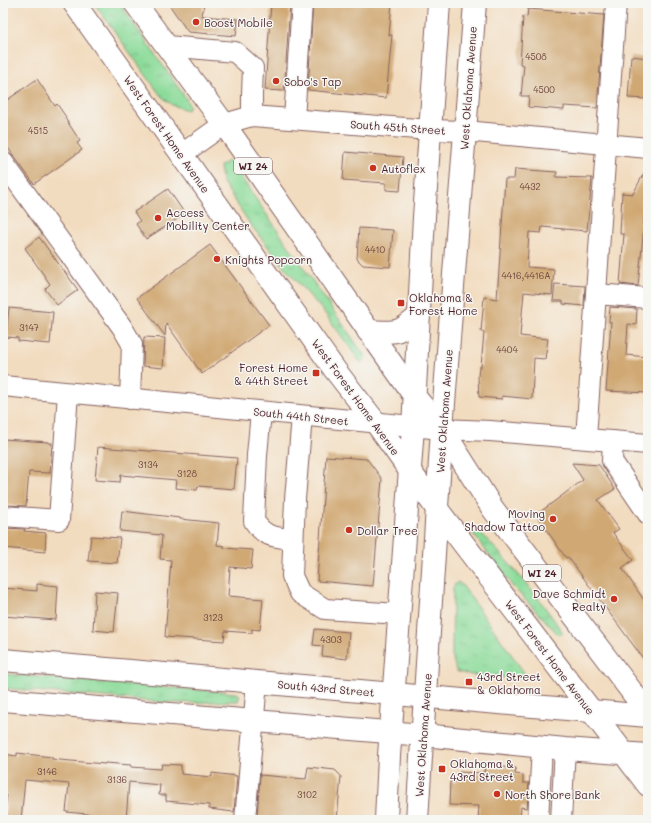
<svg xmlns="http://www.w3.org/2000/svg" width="651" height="823" font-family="Mali,sans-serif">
  <defs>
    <pattern id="grass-tufts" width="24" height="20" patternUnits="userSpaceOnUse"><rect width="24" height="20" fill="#8cdb9a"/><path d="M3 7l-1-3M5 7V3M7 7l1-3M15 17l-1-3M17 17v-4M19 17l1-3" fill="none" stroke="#7abc85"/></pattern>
  </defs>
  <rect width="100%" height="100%" fill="#f6f6f2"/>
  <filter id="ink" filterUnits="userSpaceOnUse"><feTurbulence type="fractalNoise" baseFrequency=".025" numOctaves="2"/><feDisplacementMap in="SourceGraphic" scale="8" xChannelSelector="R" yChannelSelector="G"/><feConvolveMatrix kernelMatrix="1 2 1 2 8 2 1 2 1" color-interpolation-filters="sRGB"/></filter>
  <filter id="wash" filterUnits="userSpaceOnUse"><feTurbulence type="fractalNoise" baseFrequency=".012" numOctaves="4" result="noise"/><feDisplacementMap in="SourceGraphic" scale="16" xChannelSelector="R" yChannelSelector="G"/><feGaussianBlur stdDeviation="0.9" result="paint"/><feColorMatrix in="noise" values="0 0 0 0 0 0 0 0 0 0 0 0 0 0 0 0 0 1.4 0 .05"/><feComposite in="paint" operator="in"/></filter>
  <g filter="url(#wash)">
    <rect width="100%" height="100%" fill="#f2dcbf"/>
    <!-- grass -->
    <g fill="url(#grass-tufts)" stroke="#6b7d62">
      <polygon points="94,3 119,3 185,97 190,107 187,110 172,105 161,96"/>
      <polygon points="229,160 366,358 361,363 324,312 284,267 250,224 222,181 220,166"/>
      <path d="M475,527C506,559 538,595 563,633L559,635L513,587L471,531Z"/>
      <path d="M458,582L462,585L528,678C509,677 472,678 456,671L452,655L453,588L455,584Z"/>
      <polygon points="3,674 237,693 240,695 238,701 180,703 160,702 3,688"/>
    </g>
    <g id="blocks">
      <!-- building -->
      <g fill="#d0a873">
        <polygon points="168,3 204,3 202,16 238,19 236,36 188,32"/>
        <polygon points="271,3 290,3 284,91 265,90"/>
        <polygon points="313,3 392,3 389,35 392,35 386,98 308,90"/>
        <polygon points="528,9 604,15 597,108 564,106 564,110 528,107 529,96 521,96 524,65 520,64 523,16 527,17"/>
        <polygon points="631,56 648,58 648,99 628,98"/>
        <polygon points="37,79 55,106 57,104 66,117 65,118 80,141 77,143 82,150 34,184 3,141 3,103"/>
        <polygon points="345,152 403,157 400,191 386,190 386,183 343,180"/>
        <polygon points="648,165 643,236 638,286 620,284 624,234 620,234 622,193 633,194"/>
        <polygon points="515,169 557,172 556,177 592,178 587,231 542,227 541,233 529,232 527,267 554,269 552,295 524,292 520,336 548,339 545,359 534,358 532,399 502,396 502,399 479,397 478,376 479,367 481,367 484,332 481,332 484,297 497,299 505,179 514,179"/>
        <polygon points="168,189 185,214 146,239 136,224 140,221 134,212"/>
        <polygon points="359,228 393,230 390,267 363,265 357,259"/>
        <polygon points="39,237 78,290 57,305 45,289 50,284 25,248"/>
        <polygon points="210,245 269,325 202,374 166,323 165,336 137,298"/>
        <polygon points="555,284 585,286 584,306 563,304 563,301 553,301"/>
        <polygon points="610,307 637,309 636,325 628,324 626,355 648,357 648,393 606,391 611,322 609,322"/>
        <polygon points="9,308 53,312 50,344 18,341 18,338 6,337"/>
        <polygon points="144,337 165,338 163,368 143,366"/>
        <polygon points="3,439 48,442 48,443 52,443 50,473 29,472 26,506 3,505"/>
        <polygon points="98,447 237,458 234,489 198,486 197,490 175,488 176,480 121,475 120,482 95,480"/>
        <polygon points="326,456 367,459 382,479 373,586 317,581"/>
        <polygon points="572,463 599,465 615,489 598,500 619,529 613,533 633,560 622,568 648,606 648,665 568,557 566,558 536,515 583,480"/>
        <polygon points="122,511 180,518 180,519 219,523 217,545 224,546 224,548 253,550 251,569 230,567 228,596 263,599 260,630 252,629 252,633 225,631 224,641 165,637 171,560 160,559 162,536 161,535 120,531"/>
        <polygon points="3,528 25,529 24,531 46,533 45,552 3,548"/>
        <polygon points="91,536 120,538 117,563 88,561"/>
        <polygon points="37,584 58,586 56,620 3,616 3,588 37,591"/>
        <polygon points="95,591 118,593 114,632 93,630"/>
        <polygon points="315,629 349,632 347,659 322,656 323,646 313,645"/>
        <polygon points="17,753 52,757 52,759 60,760 105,764 105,763 131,765 131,767 161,769 162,764 181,765 181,774 212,777 212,773 237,776 234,812 209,809 209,805 166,801 166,795 159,795 160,785 129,782 126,820 106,820 107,816 66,812 69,784 25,780 21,820 4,820 7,795 3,795 3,754 17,756"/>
        <polygon points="485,766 516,768 515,774 523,775 523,783 529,783 527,808 521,807 520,820 478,819 479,806 449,805 450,782 458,782 459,772 484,773"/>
        <polygon points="308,767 335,770 341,776 337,820 259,820 260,816 257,816 260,775 306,779"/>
      </g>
    </g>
  </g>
  <g filter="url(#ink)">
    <use href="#blocks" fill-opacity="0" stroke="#85615f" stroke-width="1"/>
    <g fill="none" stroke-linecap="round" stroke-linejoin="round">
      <!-- minor casing -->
      <g stroke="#85615f" stroke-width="22">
        <g id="minor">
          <polyline points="167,46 235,52 253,68 252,94 252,116"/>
          <polyline points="294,119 302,3"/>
          <polyline points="182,154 224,124 252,116 430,130 465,131 648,148"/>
          <polyline points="3,162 122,327 132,344 130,399"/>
          <polyline points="596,294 648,298"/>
          <polyline points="3,386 442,429 490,431 648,444"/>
          <path d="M261,412L257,455L254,521C265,538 275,537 293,539"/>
          <polyline points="302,416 295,499 292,576 300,593 325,609 399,614"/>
          <polyline points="586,438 616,3"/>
          <polyline points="613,441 612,461 648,514"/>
          <polyline points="3,516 59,520 68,393"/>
          <polyline points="245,820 257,682"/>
          <polyline points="538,820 542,747"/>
          <polyline points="561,820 565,749"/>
        </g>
      </g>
      <!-- major casing -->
      <g stroke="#85615f" stroke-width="24">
        <g id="major">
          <polyline points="74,3 335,370 376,423 437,509 648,785"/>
          <polyline points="135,3 224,124 415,397 442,429 493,509 648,713"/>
          <path d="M368,331C396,332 397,335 419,316"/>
          <polyline points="3,660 648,716"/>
          <polyline points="3,700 423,735 565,749 648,755"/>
          <polyline points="386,820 389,756 413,427 424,217 439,3"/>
          <polyline points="417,820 442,429 475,3"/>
        </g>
      </g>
      <!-- minor -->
      <use href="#minor" stroke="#fff" stroke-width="20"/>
      <!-- major -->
      <use href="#major" stroke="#fff" stroke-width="22"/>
    </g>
  </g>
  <!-- markers -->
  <g fill="#c8321e" stroke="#f6f6f2" stroke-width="1.5">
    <circle cx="196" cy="22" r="4"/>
    <circle cx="276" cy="81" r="4"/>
    <circle cx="373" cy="168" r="4"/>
    <circle cx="158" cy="218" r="4"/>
    <circle cx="217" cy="259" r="4"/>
    <rect x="397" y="299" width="8" height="8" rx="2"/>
    <rect x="312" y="369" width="8" height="8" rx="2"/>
    <circle cx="553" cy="519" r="4"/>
    <circle cx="349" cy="530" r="4"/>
    <circle cx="614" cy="599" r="4"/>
    <rect x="465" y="678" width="8" height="8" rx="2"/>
    <rect x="438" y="765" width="8" height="8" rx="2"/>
    <circle cx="497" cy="794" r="4"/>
  </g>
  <g text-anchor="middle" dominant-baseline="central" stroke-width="3" stroke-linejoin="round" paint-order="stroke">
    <!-- number labels -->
    <g font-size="9" fill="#6c413d">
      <text x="536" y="56">4508</text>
      <text x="544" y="89">4500</text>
      <text x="38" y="130">4515</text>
      <text x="530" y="186">4432</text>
      <text x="375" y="249">4410</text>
      <text x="526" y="275">4416,4416A</text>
      <text x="29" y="327">3147</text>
      <text x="507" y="349">4404</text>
      <text x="148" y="464">3134</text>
      <text x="187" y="473">3128</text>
      <text x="213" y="617">3123</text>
      <text x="331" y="639">4303</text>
      <text x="47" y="771">3146</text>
      <text x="117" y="779">3136</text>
      <text x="307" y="794">3102</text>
    </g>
    <!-- shield labels -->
    <g fill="#f6f6f2" stroke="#7e6067" stroke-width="1">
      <rect x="234" y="158" width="38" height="16" rx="3"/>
      <rect x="523" y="565" width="38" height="16" rx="3"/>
    </g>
    <g font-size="10" font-weight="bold" fill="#4a1f2b">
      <text x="253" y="166">WI 24</text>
      <text x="542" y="573">WI 24</text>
    </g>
    <!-- poi labels -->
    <g font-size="11" fill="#4a1f2b" stroke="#f6f6f2" text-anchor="start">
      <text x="204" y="22">Boost Mobile</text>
      <text x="284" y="81">Sobo's Tap</text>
      <text x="381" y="168">Autoflex</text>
      <text x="166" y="212">Access<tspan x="166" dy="13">Mobility Center</tspan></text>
      <text x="225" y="259">Knights Popcorn</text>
      <text x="409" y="297">Oklahoma &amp;<tspan x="409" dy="13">Forest Home</tspan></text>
      <text x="308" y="367" text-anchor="end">Forest Home<tspan x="308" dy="13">&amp; 44th Street</tspan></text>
      <text x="545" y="513" text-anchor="end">Moving<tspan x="545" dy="13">Shadow Tattoo</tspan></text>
      <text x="357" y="530">Dollar Tree</text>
      <text x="606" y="593" text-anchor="end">Dave Schmidt<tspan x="606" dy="13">Realty</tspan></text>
      <text x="477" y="676">43rd Street<tspan x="477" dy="13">&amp; Oklahoma</tspan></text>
      <text x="450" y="763">Oklahoma &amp;<tspan x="450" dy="13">43rd Street</tspan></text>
      <text x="505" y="794">North Shore Bank</text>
    </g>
    <!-- street labels -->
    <g font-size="11" fill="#4a1f2b" stroke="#f6f6f2">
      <text transform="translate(468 88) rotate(-86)">West Oklahoma Avenue</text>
      <text transform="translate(398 127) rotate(4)">South 45th Street</text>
      <text transform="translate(167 134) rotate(55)">West Forest Home Avenue</text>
      <text transform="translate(356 397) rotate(54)">West Forest Home Avenue</text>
      <text transform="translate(444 411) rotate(-86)">West Oklahoma Avenue</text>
      <text transform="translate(301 416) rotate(6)">South 44th Street</text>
      <text transform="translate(550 657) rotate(53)">West Forest Home Avenue</text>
      <text transform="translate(326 688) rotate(5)">South 43rd Street</text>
      <text transform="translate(423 735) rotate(-86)">West Oklahoma Avenue</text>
    </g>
  </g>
  <!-- margin -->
  <rect width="651" height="823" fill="none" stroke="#f6f6f2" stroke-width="16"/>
</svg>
